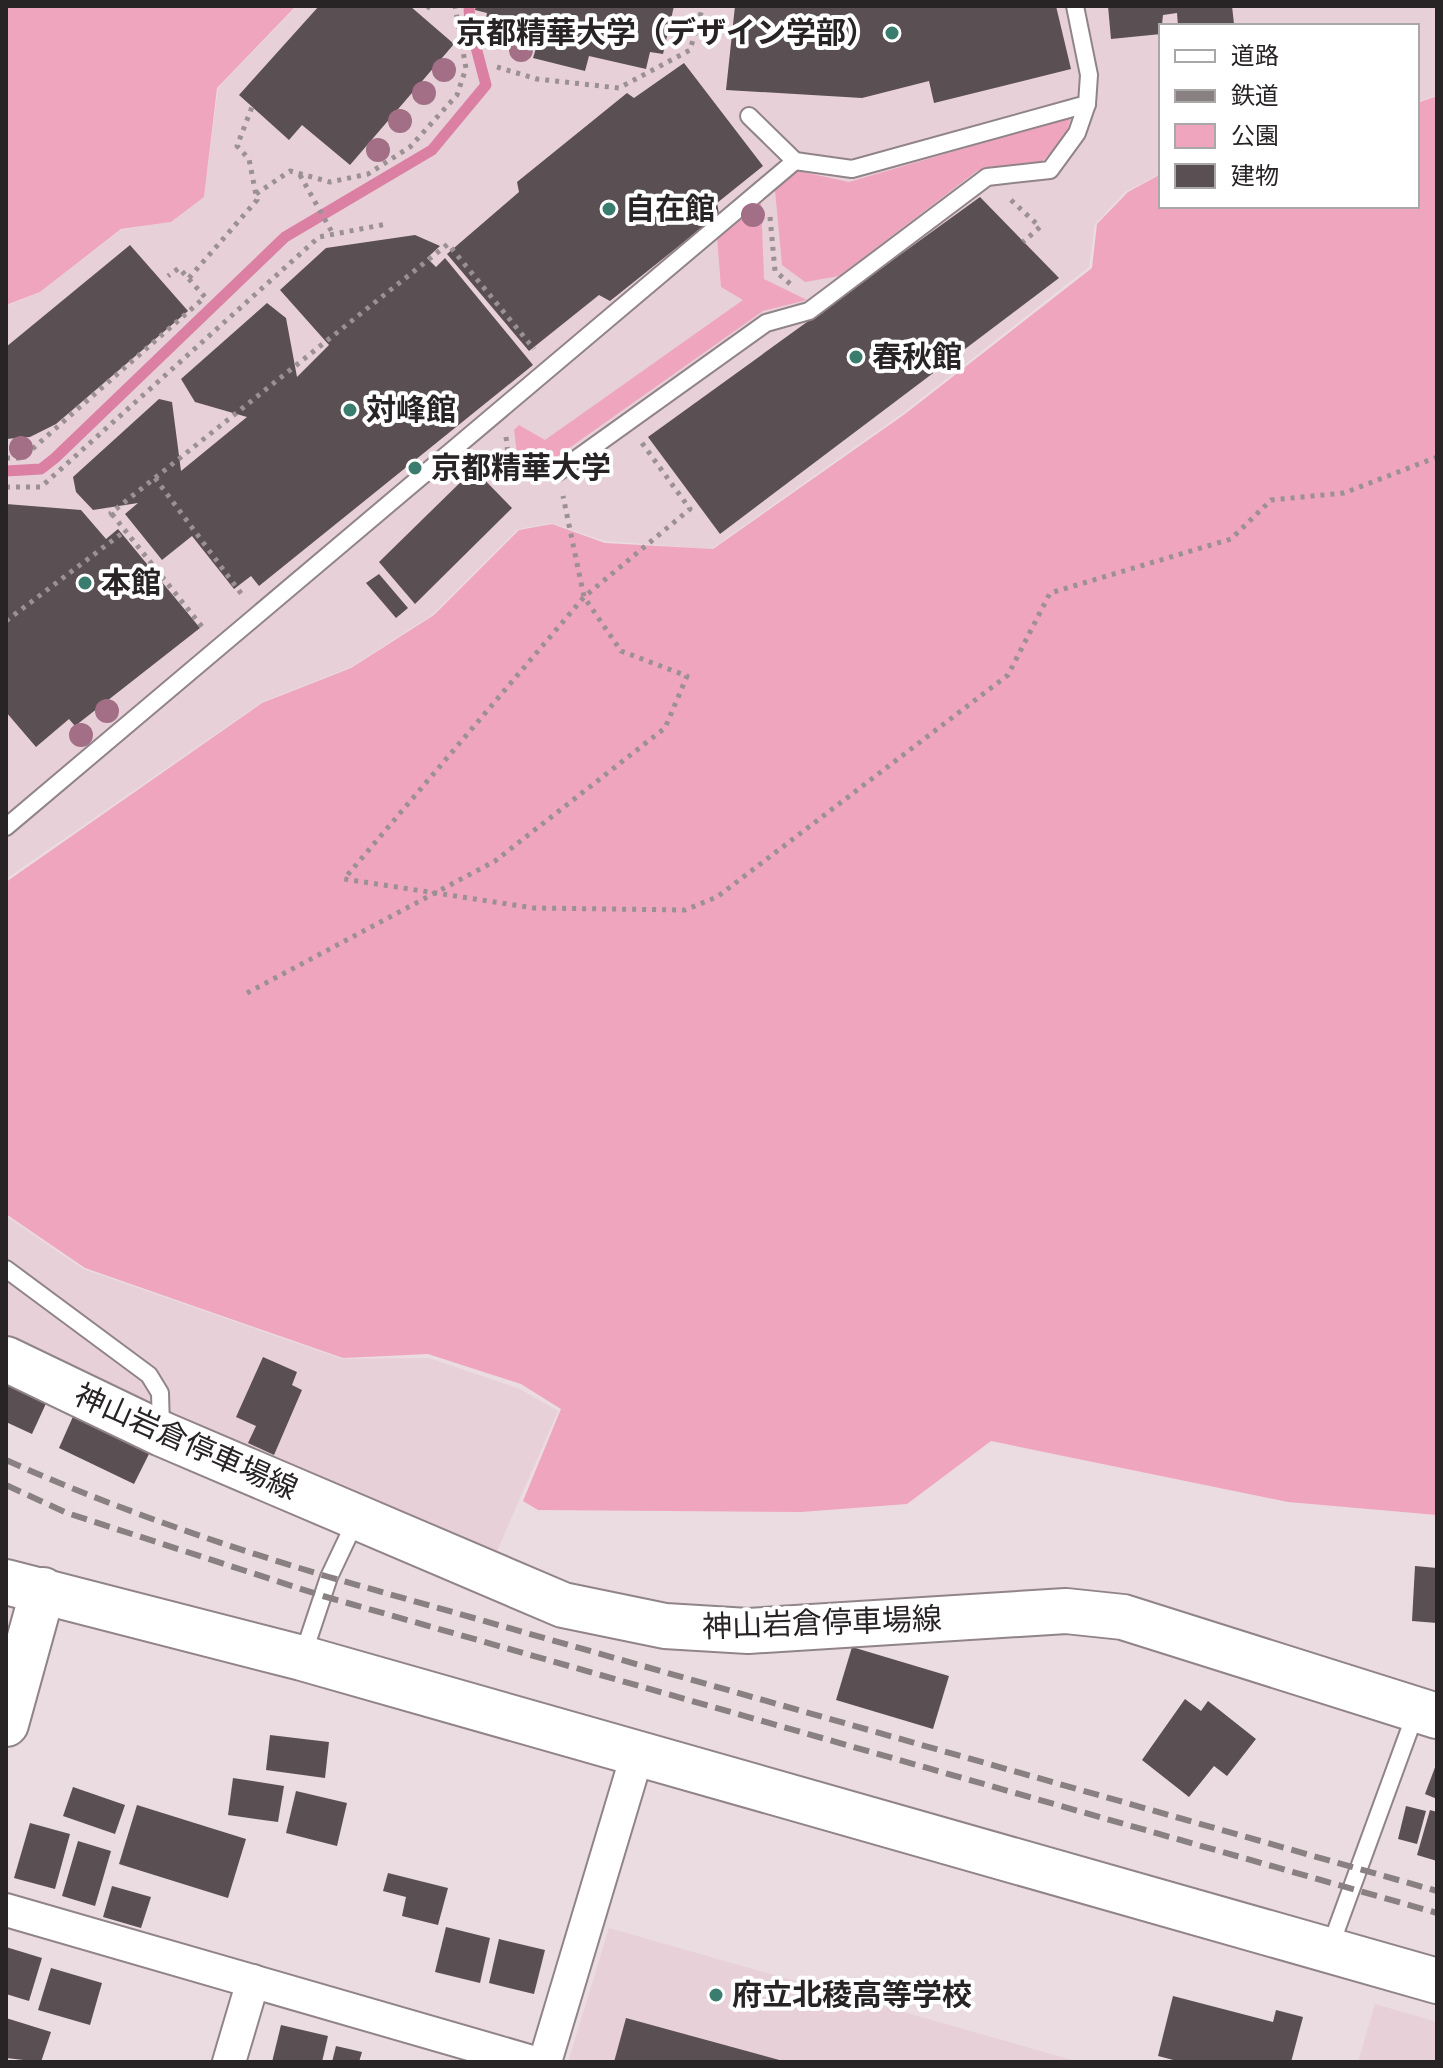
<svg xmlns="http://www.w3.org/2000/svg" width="1443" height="2068" font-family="Karla,'Noto Sans JP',sans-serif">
  <rect width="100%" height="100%" fill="#eadce0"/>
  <!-- built -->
  <g fill="#e7d0d7">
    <polygon points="297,6 1437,6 1437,95 1417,102 1417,26 1161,26 1161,173 1125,192 1095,224 1089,267 903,413 711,549 605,541 551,523 518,529 433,614 351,667 262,702 6,879 6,306 40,292 121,230 171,222 204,197 218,88"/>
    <polygon points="6,1216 83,1269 342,1359 429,1358 520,1389 558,1411 494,1558 326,1489 29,1350 6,1333"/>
    <polygon points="609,1928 1079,2062 568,2062"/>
    <polygon points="1375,2004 1437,2022 1437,2062 1358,2062"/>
  </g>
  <!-- green -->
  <g fill="#f0a5bf">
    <polygon points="6,6 296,6 217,88 204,197 171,222 121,229 40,292 6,305"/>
    <polygon points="1437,96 1437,1515 1288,1502 991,1441 907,1504 801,1512 538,1510 523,1501 561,1409 521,1384 428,1354 343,1358 85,1268 6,1214 6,882 262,703 351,668 434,615 519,530 552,524 605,543 713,549 905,414 1092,268 1097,224 1128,192 1161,174 1161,206 1417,206 1417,103"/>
    <polygon points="1071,117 1065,137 1043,161 977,171 839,276 805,282 782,265 775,190 798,171 849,182"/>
    <polygon points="761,200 764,279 807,300 763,311 548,463 518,461 514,430 519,425 545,440 743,300 721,287 717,237"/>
  </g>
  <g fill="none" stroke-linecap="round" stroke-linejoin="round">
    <!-- stream -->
    <polyline stroke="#db80a2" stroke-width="11" points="6,471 41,469 55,458 285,237 432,150 486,85 470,25 469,6"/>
  </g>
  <!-- building -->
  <g fill="#5a4f52">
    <polygon points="319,6 410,6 454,44 350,165 302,125 289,140 239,95"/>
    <polygon points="476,6 674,6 663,54 650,52 646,69 589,56 585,71 533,58 537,45 483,32 487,13 475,10"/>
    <polygon points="735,6 1056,6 1071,69 934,103 929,81 862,98 726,90"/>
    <polygon points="1108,6 1232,6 1234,24 1178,26 1177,13 1163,15 1161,34 1111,39"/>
    <polygon points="684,63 763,166 717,203 719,214 610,301 599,295 529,351 447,254 519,192 517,182 627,93 634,98"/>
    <polygon points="980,197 1059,278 720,534 648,437"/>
    <polygon points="415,235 440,246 427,258 436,267 445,258 533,365 259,586 251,576 234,589 192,536 162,560 125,514 138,503 93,510 76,492 73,477 159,399 172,402 181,471 247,417 195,402 181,379 267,303 286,318 297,377 329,345 280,290 326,248"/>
    <polygon points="130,245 188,311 56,424 30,437 6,439 6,347"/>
    <polygon points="474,469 512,508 415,604 379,562"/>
    <polygon points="6,504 81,510 106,539 118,529 200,628 75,726 69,719 36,747 6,712"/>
    <polygon points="379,574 408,608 396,618 366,583"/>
    <polygon points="263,1357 297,1372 292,1385 302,1390 274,1455 248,1443 256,1426 236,1417"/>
    <polygon points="6,1377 49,1397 32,1434 6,1422"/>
    <polygon points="75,1412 152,1448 134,1484 59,1448"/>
    <polygon points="1415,1566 1437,1568 1437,1623 1412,1621"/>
    <polygon points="852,1647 949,1676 933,1729 836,1700"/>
    <polygon points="1185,1699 1201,1711 1208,1701 1256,1739 1227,1776 1214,1766 1189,1797 1142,1760"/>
    <polygon points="270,1735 329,1742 325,1778 266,1770"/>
    <polygon points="1437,1762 1437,1799 1425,1794"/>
    <polygon points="233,1778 284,1786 278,1822 228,1815"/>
    <polygon points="73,1787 125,1805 115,1834 63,1816"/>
    <polygon points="296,1791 347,1803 337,1846 286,1833"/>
    <polygon points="137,1805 246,1839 228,1898 119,1864"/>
    <polygon points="1406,1806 1426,1811 1417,1844 1398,1839"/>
    <polygon points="1430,1810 1437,1812 1437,1861 1417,1855"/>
    <polygon points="30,1823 70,1834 55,1889 14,1878"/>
    <polygon points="78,1841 111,1851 95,1906 62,1896"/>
    <polygon points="388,1873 448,1888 438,1925 402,1916 406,1897 383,1891"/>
    <polygon points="112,1886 151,1897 141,1928 103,1917"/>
    <polygon points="446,1927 490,1938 480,1983 435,1972"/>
    <polygon points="499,1939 545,1950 534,1994 489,1983"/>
    <polygon points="6,1947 42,1958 29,2001 6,1994"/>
    <polygon points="51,1968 102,1983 90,2025 38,2010"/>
    <polygon points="1173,1996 1273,2022 1276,2010 1303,2017 1291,2062 1181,2062 1158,2056"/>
    <polygon points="6,2018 51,2032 41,2062 6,2058"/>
    <polygon points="626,2018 783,2061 783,2062 614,2062"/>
    <polygon points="281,2025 328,2036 322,2062 272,2062"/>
    <polygon points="336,2046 362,2052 359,2062 332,2062"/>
  </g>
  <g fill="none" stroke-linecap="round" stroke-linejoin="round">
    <!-- lane casing -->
    <g stroke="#918488" stroke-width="20">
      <g id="lane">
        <polyline points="795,161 852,169 1087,104 1089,75 1075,6"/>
        <polyline points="558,472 766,323 809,311 987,177 1050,170 1077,133 1087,104"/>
        <polyline points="6,827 795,161 749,116"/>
        <polyline points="6,1269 149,1375 160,1393 161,1428"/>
        <polyline points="302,1658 329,1577 356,1520"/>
        <polyline points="1330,1947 1416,1712"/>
      </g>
    </g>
    <!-- street casing -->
    <g stroke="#918488" stroke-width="36">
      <g id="street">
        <polyline points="6,1910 532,2062"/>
        <polyline points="229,2062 253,1981"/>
        <polyline points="545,2062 638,1752"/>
      </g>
    </g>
    <!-- secondary casing -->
    <g stroke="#918488" stroke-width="48">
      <g id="secondary">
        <polyline points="6,1359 162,1434 563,1605 665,1626 748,1631 1066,1611 1123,1617 1437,1716"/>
        <polyline points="6,1582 302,1658 1437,1981"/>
        <polyline points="6,1724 43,1590"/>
      </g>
    </g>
    <!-- path -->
    <g stroke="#9b9093" stroke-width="5" stroke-dasharray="4 6" stroke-linecap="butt">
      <polyline points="427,6 431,9"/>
      <polyline points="497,67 537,79 619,88 690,50 703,6"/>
      <polyline points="300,175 333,234"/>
      <polyline points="256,194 290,171 330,182 368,174 410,147 457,95 466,68 455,6"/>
      <polyline points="1011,200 1040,227 1023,242"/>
      <polyline points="770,217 775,271 794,287"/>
      <polyline points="189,278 257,200 249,159 237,146 252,107"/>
      <polyline points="506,437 510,471 533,476"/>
      <polyline points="642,443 690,509 584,597 344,879 534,908 685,910 717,897 1008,675 1050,593 1231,539 1271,500 1344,493 1437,457"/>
      <polyline points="6,458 22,458 205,297 179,268 168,276"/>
      <polyline points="155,478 243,596"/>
      <polyline points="6,487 41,487 319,237 387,224"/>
      <polyline points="112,514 203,628"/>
      <polyline points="113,516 111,513 448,244 534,349"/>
      <polyline points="6,621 125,531"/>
      <polyline points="247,993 495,861 665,728 687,676 621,651 584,597 563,496"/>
    </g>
    <!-- lane -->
    <use href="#lane" stroke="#fff" stroke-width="16"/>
    <!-- street -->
    <use href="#street" stroke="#fff" stroke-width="32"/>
    <!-- secondary -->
    <use href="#secondary" stroke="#fff" stroke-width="44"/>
    <!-- rail -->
    <g stroke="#898082" stroke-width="6" stroke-dasharray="16 8" stroke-linecap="butt">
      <path d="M6,1460C111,1507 219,1544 329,1577L1437,1891"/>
      <polyline points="6,1485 67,1513 323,1596 1437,1913"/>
    </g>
  </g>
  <!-- trees -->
  <g fill="#a26f86">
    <circle cx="521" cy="50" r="12"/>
    <circle cx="444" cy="70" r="12"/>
    <circle cx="424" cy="93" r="12"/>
    <circle cx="400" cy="121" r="12"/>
    <circle cx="378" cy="150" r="12"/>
    <circle cx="753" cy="215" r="12"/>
    <circle cx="21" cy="448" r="12"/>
    <circle cx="107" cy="711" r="12"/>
    <circle cx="81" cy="735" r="12"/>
  </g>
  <!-- markers -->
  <g fill="#3a7c6d" stroke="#fff" stroke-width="3">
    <circle cx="892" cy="33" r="8"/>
    <circle cx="609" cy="209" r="8"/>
    <circle cx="856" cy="357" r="8"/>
    <circle cx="350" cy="410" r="8"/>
    <circle cx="415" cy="468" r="8"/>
    <circle cx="85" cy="583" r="8"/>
    <circle cx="716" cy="1995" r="8"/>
  </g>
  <g text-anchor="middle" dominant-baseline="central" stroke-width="8" stroke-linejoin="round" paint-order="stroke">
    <!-- poi labels -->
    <g font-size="30" font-weight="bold" fill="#282324" stroke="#fff" text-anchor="start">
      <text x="876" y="33" text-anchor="end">京都精華大学（デザイン学部）</text>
      <text x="625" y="209">自在館</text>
      <text x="872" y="357">春秋館</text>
      <text x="366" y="410">対峰館</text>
      <text x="431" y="468">京都精華大学</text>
      <text x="101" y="583">本館</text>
      <text x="732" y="1995">府立北稜高等学校</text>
    </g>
    <!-- street labels -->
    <g font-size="30" fill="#282324" stroke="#fff">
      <text transform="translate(186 1442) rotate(24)">神山岩倉停車場線</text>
      <text transform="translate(822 1623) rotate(-2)">神山岩倉停車場線</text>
    </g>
  </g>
  <!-- border -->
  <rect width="1443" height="2068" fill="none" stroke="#282324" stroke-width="16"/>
  <!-- legend -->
  <rect x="1159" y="24" width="260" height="184" fill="#ffffff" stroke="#a9a7a7" stroke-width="2"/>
  <rect x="1175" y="50" width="40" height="12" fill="#ffffff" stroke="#a9a7a7" stroke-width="2"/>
  <text x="1231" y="64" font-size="24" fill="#282324">道路</text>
  <rect x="1175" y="90" width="40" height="12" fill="#898082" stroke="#a9a7a7" stroke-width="2"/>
  <text x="1231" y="104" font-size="24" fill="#282324">鉄道</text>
  <rect x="1175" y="124" width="40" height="24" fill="#f0a5bf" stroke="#a9a7a7" stroke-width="2"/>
  <text x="1231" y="144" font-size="24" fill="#282324">公園</text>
  <rect x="1175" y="164" width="40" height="24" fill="#5a4f52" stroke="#a9a7a7" stroke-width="2"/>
  <text x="1231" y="184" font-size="24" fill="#282324">建物</text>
</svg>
